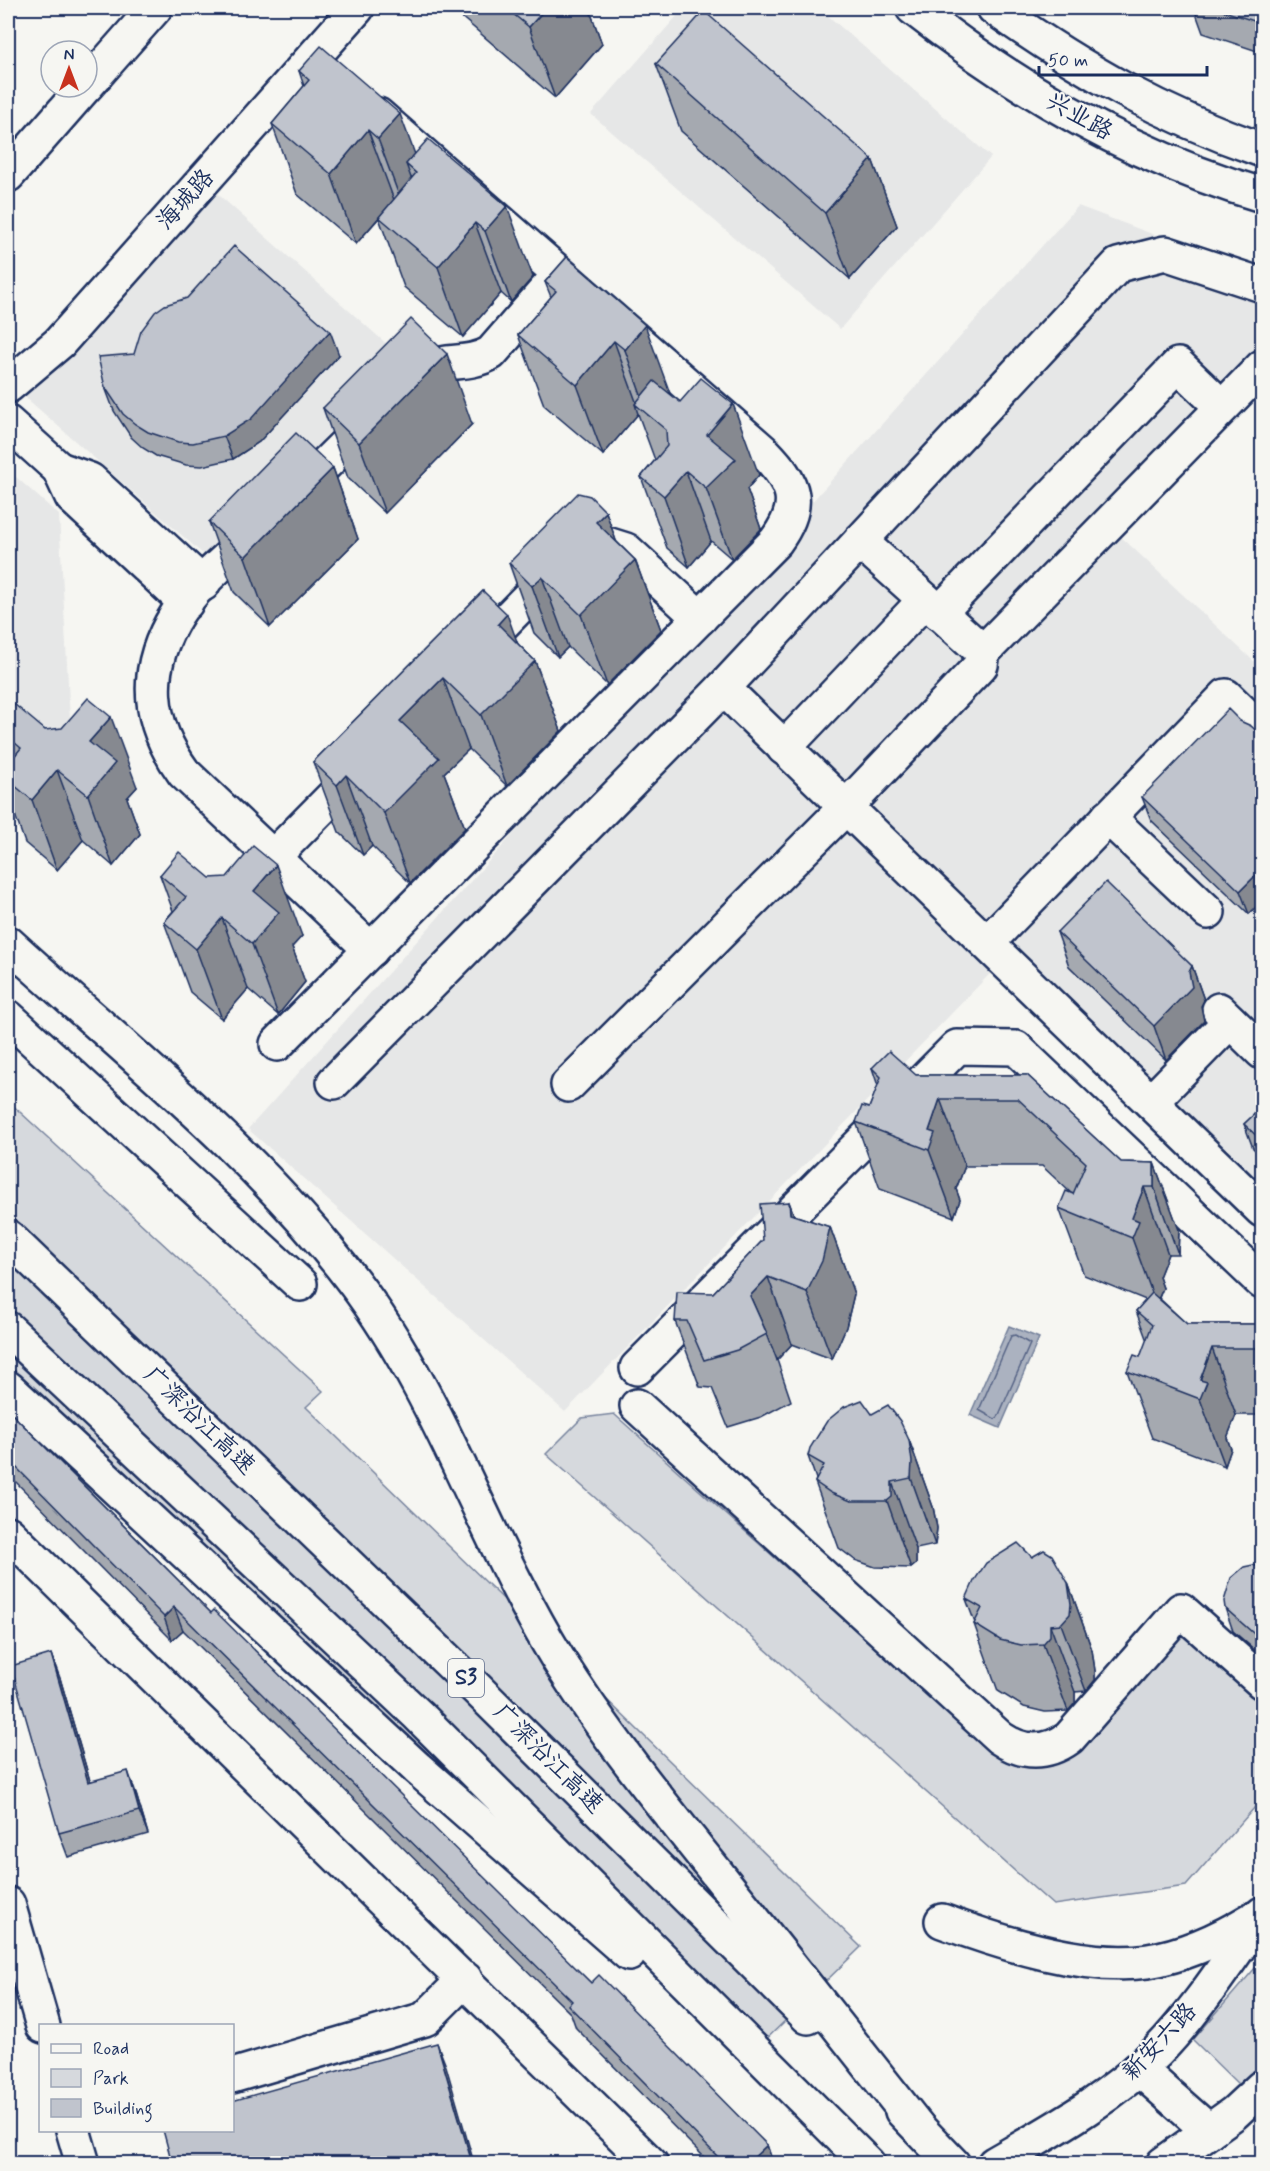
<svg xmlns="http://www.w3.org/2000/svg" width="1270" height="2171" font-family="Mynerve,'LXGW WenKai TC',sans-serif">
  <rect width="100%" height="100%" fill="#f6f6f2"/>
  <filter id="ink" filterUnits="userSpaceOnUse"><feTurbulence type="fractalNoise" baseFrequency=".0167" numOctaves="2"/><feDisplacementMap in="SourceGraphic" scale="12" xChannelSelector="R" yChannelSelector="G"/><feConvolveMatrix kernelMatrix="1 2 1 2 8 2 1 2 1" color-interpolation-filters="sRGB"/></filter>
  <g filter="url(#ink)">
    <!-- built -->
    <g fill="#e6e7e7">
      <polygon points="684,8 819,8 991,157 840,329 591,114"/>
      <polygon points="211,188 399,355 212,562 24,396"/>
      <polygon points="1078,206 1184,246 1262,270 1262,379 1117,533 1262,669 1262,1188 1015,948 565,1412 248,1129"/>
      <polygon points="8,470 59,515 70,720 8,789"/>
    </g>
    <!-- green -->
    <g fill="#d6d9dd" stroke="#78849e" stroke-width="1.5">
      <polygon points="8,1101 323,1391 306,1407 861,1947 752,2053 475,1782 387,1734 8,1375"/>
      <polygon points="614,1414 1000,1759 1057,1761 1172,1637 1191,1634 1262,1696 1262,1799 1186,1886 1053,1905 546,1454 582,1418"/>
      <polygon points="1262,1960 1262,2067 1242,2088 1193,2040"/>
    </g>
    <!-- water -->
    <polygon fill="#abb2c0" stroke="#717e99" stroke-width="1.5" points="1009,1326 1039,1338 1000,1428 970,1415"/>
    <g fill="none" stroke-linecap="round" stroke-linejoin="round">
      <!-- shore -->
      <polygon stroke="#556385" stroke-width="1.5" points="1015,1335 1030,1344 998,1417 995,1419 979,1410 1011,1336"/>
      <!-- minor casing -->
      <g stroke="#1b2f5e" stroke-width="38">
        <g id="minor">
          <path d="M411,379C437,354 463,369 491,353L559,275"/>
          <polyline points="8,423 59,469 72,497 186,603"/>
          <polyline points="59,469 90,480 203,584"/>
          <polyline points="296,493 370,420"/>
          <path d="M257,531C230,557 196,583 177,614C142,670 147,722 184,773L371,950"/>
          <polyline points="860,541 983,652"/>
          <polyline points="939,613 1178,365 1222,407"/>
          <polyline points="477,650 566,559 586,547 607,544 626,550 700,618"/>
          <polyline points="723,688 1262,1210"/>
          <polyline points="784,748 925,600"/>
          <polyline points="1108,817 1208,912"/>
          <polyline points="273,857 359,770"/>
          <polyline points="987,943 1226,696 1262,731"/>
          <polyline points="1219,1010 1262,1052"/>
          <polyline points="8,1017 300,1284"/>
          <path d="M277,1044L776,541C803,504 795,484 765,453L378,115"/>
          <polyline points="334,1082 723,688 1118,265 1165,253 1262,285"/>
          <polyline points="568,1085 846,807 981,665 983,652 1262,367"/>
          <polyline points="1151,1102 1230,1021"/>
          <polyline points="637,1368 957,1047 1016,1048 1262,1282"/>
          <path d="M637,1406L1000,1738C1023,1754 1047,1754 1069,1738L1181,1610L1262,1682"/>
          <polyline points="8,1533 651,2164"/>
          <polyline points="8,1904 43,2026"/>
          <polyline points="232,2076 425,2019 465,1979"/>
          <polyline points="73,2130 83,2164"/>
        </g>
      </g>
      <!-- major casing -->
      <g stroke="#1b2f5e" stroke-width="38">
        <g id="major">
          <path d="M913,8C1018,90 1134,158 1262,195"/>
          <path d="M994,8C1082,70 1161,115 1262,150"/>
          <polyline points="87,85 155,8"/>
          <polyline points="8,175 85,87"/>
          <polyline points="8,386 59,343 357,8"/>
          <path d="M942,1921C1001,1943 1085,1970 1148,1961C1186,1955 1220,1939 1253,1919"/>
          <polyline points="1139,2069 1209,2131"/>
          <path d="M994,2164C1051,2131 1110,2099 1157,2052C1197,2011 1229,1960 1262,1914"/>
          <polyline points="1163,2164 1234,2113 1262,2087"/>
        </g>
      </g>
      <!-- highway casing -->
      <g stroke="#1b2f5e" stroke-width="38">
        <g id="highway">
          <path d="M8,943C126,1051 256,1153 353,1281C440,1395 483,1537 558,1659C606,1736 663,1806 720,1877C786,1960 851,2043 917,2126"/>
          <polyline points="8,1237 476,1688 808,2017"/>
          <polyline points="8,1329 418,1715 868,2164"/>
          <polyline points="8,1388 417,1768 629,1954"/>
          <polyline points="902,2111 953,2164"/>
        </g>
      </g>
      <!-- minor -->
      <use href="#minor" stroke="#f6f6f2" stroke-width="33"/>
      <!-- major -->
      <use href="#major" stroke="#f6f6f2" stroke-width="33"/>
      <!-- highway -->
      <use href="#highway" stroke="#f6f6f2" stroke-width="33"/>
    </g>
    <!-- wall -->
    <g fill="#a5a9b0" stroke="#1b2f5e" stroke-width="1.5">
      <polygon points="451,8 589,8 602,44 555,98"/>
      <polygon points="1194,8 1263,8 1263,53 1203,33"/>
      <polygon points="656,64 872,159 897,226 850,279 681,131"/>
      <polygon points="299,71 415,154 533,277 511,302 501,293 463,337 404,287 379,218 356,244 297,194 272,124 304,86"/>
      <polygon points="567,257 670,395 759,475 747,489 761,529 732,559 711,541 689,567 667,548 641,477 655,460 638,414 603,455 544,405 518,335 551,297 545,282"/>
      <polygon points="339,355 259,442 233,459 202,466 186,465 156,456 143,448 131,437 114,411 105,387"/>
      <polygon points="323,408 472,424 385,513 348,478"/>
      <polygon points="333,468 358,539 270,627 234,592 209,522"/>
      <polygon points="606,512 616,541 635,560 661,630 607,685 568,647 558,657 534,633 509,563"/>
      <polygon points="483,591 517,643 535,661 561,731 507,786 469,749 444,773 465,828 410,883 372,846 363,855 339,832 313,762"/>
      <polygon points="8,712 45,730 137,787 127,798 140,834 113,866 83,840 57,870 25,843 8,795"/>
      <polygon points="1240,721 1263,737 1263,900 1249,914 1151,820 1142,797"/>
      <polygon points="160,875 210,878 302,936 292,947 305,982 278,1015 248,989 222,1019 190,992 164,922 173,911"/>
      <polygon points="1057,932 1192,966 1204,1000 1201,1006 1204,1021 1166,1060 1069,966"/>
      <polygon points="872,1068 916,1075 1027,1075 1121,1162 1154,1163 1179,1230 1178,1254 1168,1254 1159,1277 1163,1288 1159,1298 1187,1324 1263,1324 1263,1415 1236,1415 1227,1438 1231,1449 1225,1466 1152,1438 1127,1371 1140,1357 1147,1341 1136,1311 1146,1300 1084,1275 1059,1208 1071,1193 1042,1166 965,1166 956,1189 960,1200 954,1217 880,1189 856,1122 869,1108 878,1086"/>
      <polygon points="1263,1106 1263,1157 1253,1148 1244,1124"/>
      <polygon points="789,1202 794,1215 830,1227 854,1294 846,1327 832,1359 792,1344 777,1360 791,1401 761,1417 728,1427 712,1388 700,1387 675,1321 713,1293 763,1240"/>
      <polygon points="8,1410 211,1613 591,1983 767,2145 773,2163 710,2163 576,2028 571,2014 183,1630 172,1640 8,1474"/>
      <polygon points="872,1414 909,1440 933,1507 937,1528 935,1545 916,1549 916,1564 911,1568 875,1567 855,1560 839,1548 815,1482 816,1479 808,1456"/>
      <polygon points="1032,1557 1068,1583 1092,1650 1095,1671 1095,1680 1086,1691 1075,1692 1075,1703 1068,1711 1045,1712 1024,1707 998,1691 974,1624 975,1623 966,1599"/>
      <polygon points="1263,1568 1263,1657 1233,1631 1225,1608"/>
      <polygon points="60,1678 90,1781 136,1794 148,1834 68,1857 59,1833"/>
    </g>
    <!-- shaded-wall -->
    <g fill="#868990" stroke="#1b2f5e" stroke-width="1.5">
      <polygon points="546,8 589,8 602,44 555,98 529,27"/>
      <polygon points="400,114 426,184 416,173 406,164 417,194 404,209 378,139"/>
      <polygon points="368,130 394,200 356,244 331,174"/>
      <polygon points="872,159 897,226 850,279 825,213"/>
      <polygon points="507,206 533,277 511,302 485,231"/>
      <polygon points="475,223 501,293 463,337 438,267"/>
      <polygon points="645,325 671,396 648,415 625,350"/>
      <polygon points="330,331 339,355 259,442 233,459 224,436"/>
      <polygon points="614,341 638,407 635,404 638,414 603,455 577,385"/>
      <polygon points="447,354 472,424 385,513 359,443"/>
      <polygon points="733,404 759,475 747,489 761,529 732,559 706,488 707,435"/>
      <polygon points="333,468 358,539 270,627 245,557"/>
      <polygon points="686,471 711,541 689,567 664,496"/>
      <polygon points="606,512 626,569 635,560 661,630 607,685 581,615 596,522"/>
      <polygon points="542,577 568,647 558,657 532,586"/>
      <polygon points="507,614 527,669 535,661 561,731 507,786 481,715 498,624"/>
      <polygon points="443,678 469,749 444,773 465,828 410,883 384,813 400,721"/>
      <polygon points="111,717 137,787 127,798 140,834 113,866 88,795 89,742"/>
      <polygon points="57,770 83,840 57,870 32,800"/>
      <polygon points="346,775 372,846 363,855 337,785"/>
      <polygon points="276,865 302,936 292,947 305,982 278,1015 252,944 254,891"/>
      <polygon points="1263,868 1263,900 1249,914 1240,891"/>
      <polygon points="222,918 248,989 222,1019 196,949"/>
      <polygon points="1192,966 1204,1000 1201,1006 1204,1021 1166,1060 1154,1026"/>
      <polygon points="940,1099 965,1166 956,1189 960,1200 954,1217 929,1150 929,1131"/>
      <polygon points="1154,1163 1179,1230 1178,1254 1154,1187"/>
      <polygon points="1144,1187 1168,1254 1159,1277 1163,1288 1156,1304 1132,1238 1132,1218"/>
      <polygon points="789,1202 813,1268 830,1227 854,1294 846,1327 832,1359 807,1292 790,1214"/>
      <polygon points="768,1277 792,1344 777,1360 767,1334 750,1296"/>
      <polygon points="1212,1348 1236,1415 1227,1438 1231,1449 1225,1466 1200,1399 1200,1380"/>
      <polygon points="909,1440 933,1507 937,1528 935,1545 911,1478"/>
      <polygon points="892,1482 916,1549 916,1564 911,1568 887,1501"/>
      <polygon points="1068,1583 1092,1650 1095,1671 1095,1680 1086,1691 1061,1624"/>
      <polygon points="174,1607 183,1630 172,1640 164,1617"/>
      <polygon points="1050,1625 1075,1692 1075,1703 1068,1711 1043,1644"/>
      <polygon points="51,1654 60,1678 97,1805 88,1782"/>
      <polygon points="128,1771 136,1794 148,1834 139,1811"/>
      <polygon points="437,2043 446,2066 474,2163 472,2163"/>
      <polygon points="767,2145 773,2163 748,2163"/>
    </g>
    <!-- building -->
    <g fill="#c0c4cd" stroke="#1b2f5e" stroke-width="1.5">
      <polygon points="506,8 546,8 529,27"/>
      <polygon points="1215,8 1263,8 1263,24"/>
      <polygon points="704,11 872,159 825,213 656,64"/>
      <polygon points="321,46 400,114 378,139 368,130 331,174 272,124 309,80 299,71"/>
      <polygon points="428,139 507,206 485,231 475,223 438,267 379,217 416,173 406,164"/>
      <polygon points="234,246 330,331 251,419 224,436 193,443 178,442 148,432 135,424 123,414 105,387 98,357 134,354 141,331 155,312 165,305 187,298"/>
      <polygon points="567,257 645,325 625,350 614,341 577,385 518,335 556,291 545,282"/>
      <polygon points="411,319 447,354 359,443 323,408"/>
      <polygon points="701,378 733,404 707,435 736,459 706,488 686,471 664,496 641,477 667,446 666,430 635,404 654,381 680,402"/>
      <polygon points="296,433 333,468 245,557 209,522"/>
      <polygon points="578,493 590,496 606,512 596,522 635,560 581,615 542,577 532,586 509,563"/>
      <polygon points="483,591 507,614 498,624 535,661 481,715 443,678 400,721 439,758 384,813 346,775 337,785 313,762"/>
      <polygon points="88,698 111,717 89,742 115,763 88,795 57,770 32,800 8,780 8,764 21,748 8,737 8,712 14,704 45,730 62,728"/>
      <polygon points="1228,709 1240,721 1251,726 1263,737 1263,868 1240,891 1142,797"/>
      <polygon points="253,846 276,865 254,891 279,912 252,944 222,918 196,949 164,922 186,897 160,875 179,852 210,878 227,877"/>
      <polygon points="1106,882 1192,966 1189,972 1192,987 1154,1026 1057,932"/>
      <polygon points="889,1051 916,1075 1027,1075 1121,1162 1154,1163 1154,1187 1144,1187 1132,1218 1139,1221 1132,1238 1059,1208 1066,1191 1073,1194 1086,1163 1018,1099 940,1099 929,1131 935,1133 929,1150 856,1122 862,1106 869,1108 881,1077 872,1068"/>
      <polygon points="1263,1106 1263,1142 1244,1124"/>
      <polygon points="789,1202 790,1214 830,1227 822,1261 807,1292 768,1277 750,1296 767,1334 737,1350 704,1360 687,1321 675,1321 677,1292 713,1293 763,1240 760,1204"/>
      <polygon points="1152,1293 1187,1324 1263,1324 1263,1348 1212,1348 1200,1380 1207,1382 1200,1399 1127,1371 1134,1355 1140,1357 1152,1325 1136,1311"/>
      <polygon points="862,1400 872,1414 888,1405 900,1421 909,1440 912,1462 911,1478 892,1482 892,1497 887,1501 851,1501 831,1493 815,1482 824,1465 808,1456 810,1448 827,1421 844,1407"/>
      <polygon points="8,1410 211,1613 214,1610 591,1983 599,1975 767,2145 748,2163 724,2163 568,2005 572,2001 174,1607 164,1617 8,1459"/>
      <polygon points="1018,1543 1032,1557 1044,1550 1052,1555 1068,1583 1071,1604 1070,1614 1061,1624 1050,1625 1050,1636 1043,1644 1021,1645 1000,1640 974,1624 982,1608 966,1599 974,1581 986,1563"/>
      <polygon points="1253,1565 1263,1568 1263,1640 1261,1640 1225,1608 1224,1601 1231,1578 1244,1567"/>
      <polygon points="51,1654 88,1782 128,1771 139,1811 59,1833 11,1666"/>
      <polygon points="437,2043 472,2163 172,2163 163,2130 232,2130 232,2101"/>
    </g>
  </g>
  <g text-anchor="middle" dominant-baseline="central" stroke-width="4.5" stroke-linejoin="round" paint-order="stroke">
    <!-- shield labels -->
    <rect fill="#f6f6f2" stroke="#5d6b8a" stroke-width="1.5" x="448" y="1659" width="36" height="38" rx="4.5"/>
    <g font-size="22" font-weight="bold" fill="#1b2f5e">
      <text x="466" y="1678">S3</text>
    </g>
    <!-- street labels -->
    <g font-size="24" fill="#1b2f5e" stroke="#f6f6f2">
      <text transform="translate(1079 117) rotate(29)">兴业路</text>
      <text transform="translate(186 200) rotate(-48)">海城路</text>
      <text transform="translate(199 1421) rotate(44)">广深沿江高速</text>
      <text transform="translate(548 1759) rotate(45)">广深沿江高速</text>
      <text transform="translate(1160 2042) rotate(-47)">新安六路</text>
    </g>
  </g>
  <!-- margin -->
  <rect width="1270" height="2171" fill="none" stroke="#f6f6f2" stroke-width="30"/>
  <rect x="15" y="15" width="1240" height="2141" fill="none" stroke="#1b2f5e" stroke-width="2" filter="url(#ink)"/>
  <!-- legend -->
  <rect x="39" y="2024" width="195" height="108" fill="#f6f6f2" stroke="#9ea6b7" stroke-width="1.5"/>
  <rect x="51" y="2044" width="30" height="9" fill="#f6f6f2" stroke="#9ea6b7" stroke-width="1.5"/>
  <text x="93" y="2054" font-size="18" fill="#1b2f5e">Road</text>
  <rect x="51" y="2069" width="30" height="18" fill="#d6d9dd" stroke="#9ea6b7" stroke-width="1.5"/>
  <text x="93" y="2084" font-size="18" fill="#1b2f5e">Park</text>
  <rect x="51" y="2099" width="30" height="18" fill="#c0c4cd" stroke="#9ea6b7" stroke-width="1.5"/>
  <text x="93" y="2114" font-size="18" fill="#1b2f5e">Building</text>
  <!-- north arrow -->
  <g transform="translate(69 69)"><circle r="28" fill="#f6f6f2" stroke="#9ea6b7" stroke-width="1.5"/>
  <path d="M0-4.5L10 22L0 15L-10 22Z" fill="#c8321e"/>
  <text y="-9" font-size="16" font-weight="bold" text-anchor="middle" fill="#1b2f5e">N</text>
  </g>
  <!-- scale -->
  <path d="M1039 66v9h168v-9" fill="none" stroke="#1b2f5e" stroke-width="3"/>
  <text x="1048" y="66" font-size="18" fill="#1b2f5e" stroke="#f6f6f2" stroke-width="4.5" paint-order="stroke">50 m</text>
</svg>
